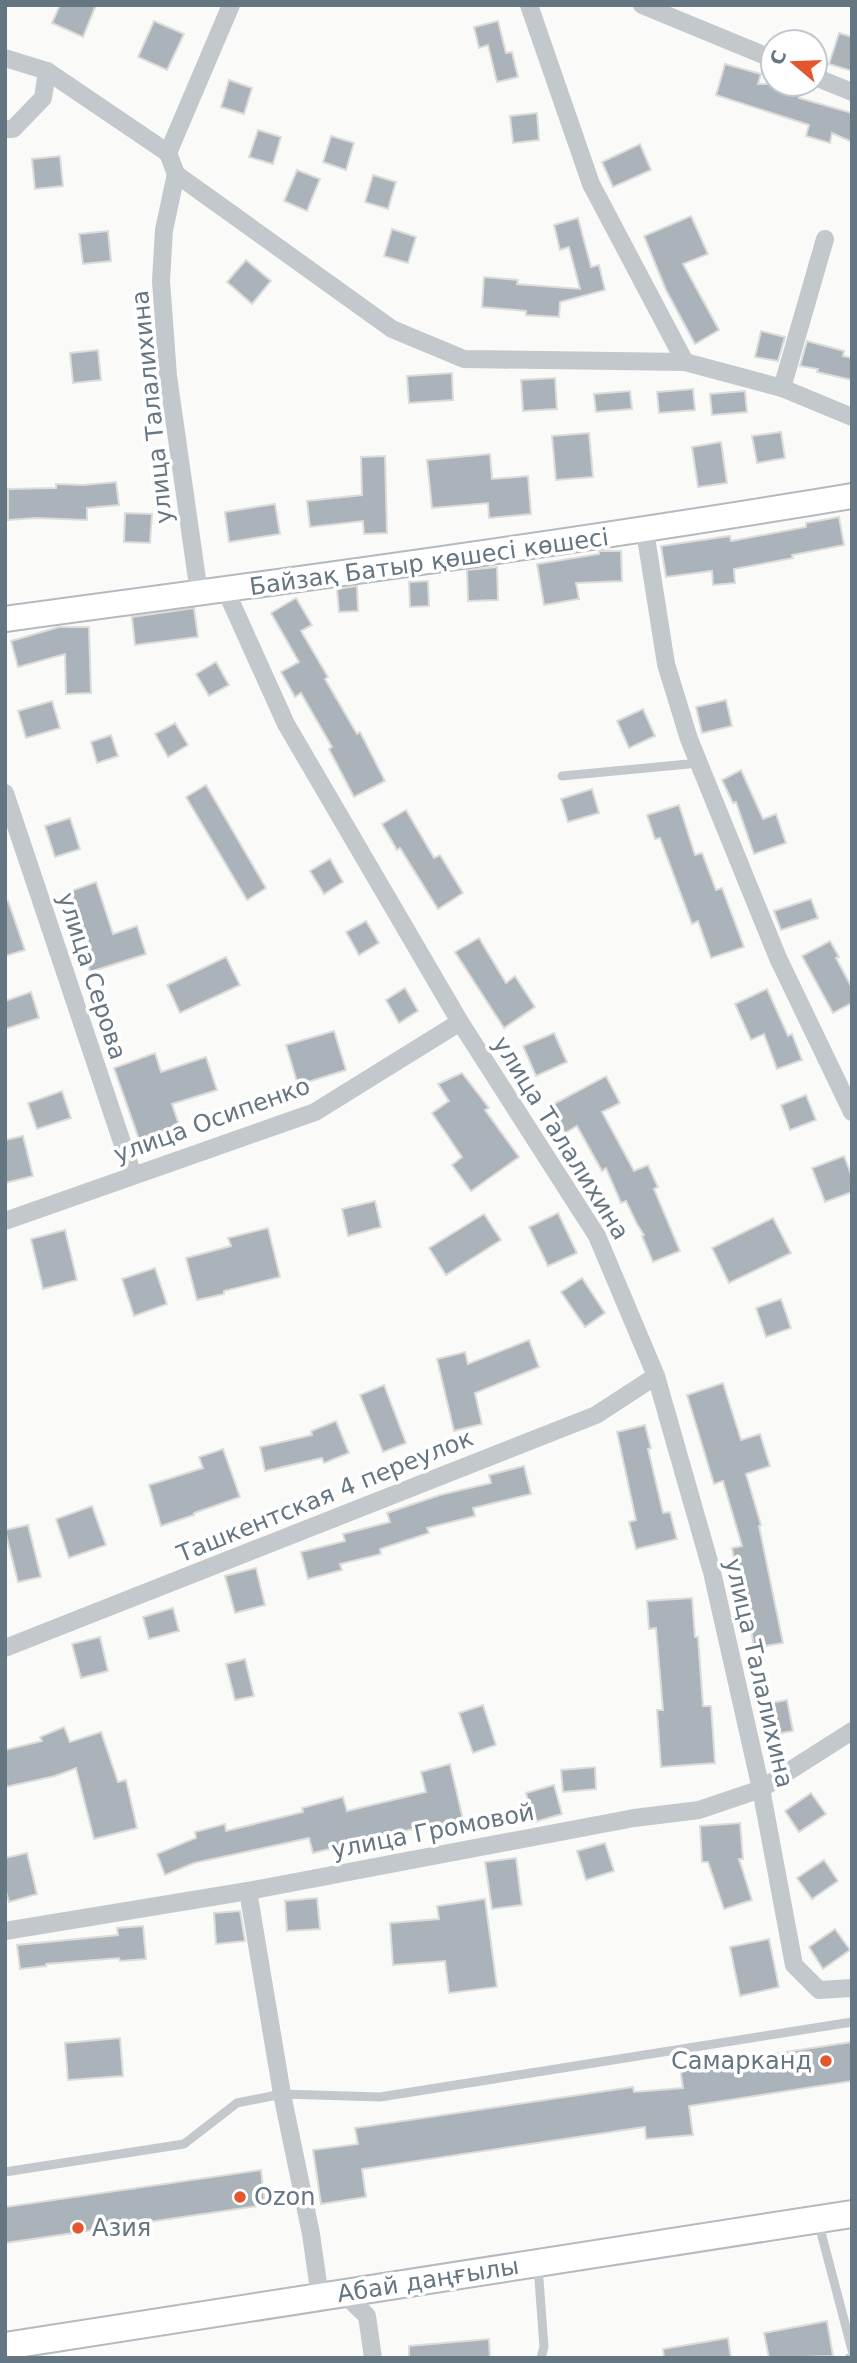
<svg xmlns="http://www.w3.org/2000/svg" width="857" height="2363" font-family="'DejaVu Sans',sans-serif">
  <rect width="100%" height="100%" fill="#fafaf8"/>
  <!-- building -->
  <g fill="#aab3b9" stroke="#dcdcda" stroke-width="2">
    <polygon points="60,5 96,5 83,37 52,23"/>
    <polygon points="154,21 184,34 167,70 138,57"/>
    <polygon points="498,21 506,53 512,52 518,77 497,82 488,45 479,48 474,27"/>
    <polygon points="839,33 852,37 852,71 829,64"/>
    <polygon points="725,64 761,74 758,84 780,84 801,91 799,98 852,113 852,142 832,133 830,143 806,136 809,125 716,95"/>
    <polygon points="229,80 252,88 244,114 221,107"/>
    <polygon points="537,113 539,140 513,143 510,116"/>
    <polygon points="258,130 281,137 273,164 249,157"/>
    <polygon points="331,136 354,143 346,170 323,162"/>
    <polygon points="640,144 651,170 613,187 602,162"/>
    <polygon points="60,156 63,186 35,189 32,159"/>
    <polygon points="297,170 320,179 307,211 284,201"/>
    <polygon points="373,175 396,182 388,209 365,202"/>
    <polygon points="691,216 708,254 683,264 719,330 695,344 666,290 644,236"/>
    <polygon points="578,218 591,267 599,265 605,290 560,302 559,317 526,315 526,311 482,307 484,277 518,280 517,284 580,289 569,247 560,250 554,225"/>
    <polygon points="392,229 416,237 408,263 384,256"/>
    <polygon points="108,231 111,261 83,264 79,234"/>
    <polygon points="246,260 271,281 252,304 227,282"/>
    <polygon points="761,331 785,337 778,361 755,357"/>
    <polygon points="807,341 844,351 843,356 852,358 852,380 817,372 818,369 800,366"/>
    <polygon points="98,350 101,380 73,383 70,353"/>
    <polygon points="452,373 453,400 409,403 407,376"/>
    <polygon points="555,378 557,409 523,411 521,380"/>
    <polygon points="693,389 695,410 659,413 657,392"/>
    <polygon points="630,391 632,409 596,412 594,394"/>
    <polygon points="745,391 747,412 712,415 710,394"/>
    <polygon points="781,432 785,458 757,463 752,436"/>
    <polygon points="589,433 593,477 556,480 552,436"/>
    <polygon points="721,442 727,483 698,487 692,447"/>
    <polygon points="490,454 492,479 528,476 531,514 489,518 488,503 432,508 427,460"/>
    <polygon points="385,456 387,533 364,534 363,521 310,527 307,501 362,495 361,457"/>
    <polygon points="116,482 119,505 87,508 87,520 36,518 8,520 8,489 56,488 56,484 83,485"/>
    <polygon points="275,504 280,534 229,542 225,512"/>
    <polygon points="125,513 152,514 150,543 124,542"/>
    <polygon points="839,517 844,545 792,555 793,558 734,569 735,583 713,585 712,571 666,577 661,546 730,536 731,541 806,527 806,523"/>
    <polygon points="599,551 621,551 622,581 576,583 579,599 544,605 537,564 599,554"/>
    <polygon points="497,567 498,600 468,601 467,570"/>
    <polygon points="428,581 429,606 410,607 409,582"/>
    <polygon points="357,586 358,611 339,612 337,589"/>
    <polygon points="296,598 312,625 301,631 328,677 325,679 357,734 360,732 385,781 354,797 329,749 332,747 301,693 295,697 281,672 299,662 271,613"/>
    <polygon points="194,608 198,637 135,645 132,617"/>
    <polygon points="59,627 89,627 91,693 66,694 65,654 18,667 11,641"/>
    <polygon points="216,662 229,685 209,696 196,674"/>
    <polygon points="726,700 732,726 702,733 696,707"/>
    <polygon points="52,701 60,728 26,738 18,711"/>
    <polygon points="643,709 655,736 629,748 617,721"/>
    <polygon points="175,723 188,745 168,757 155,734"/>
    <polygon points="111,735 118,756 97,763 91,742"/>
    <polygon points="741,770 763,819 776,814 786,843 754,854 736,802 733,803 722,780"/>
    <polygon points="206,785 266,888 247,900 186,797"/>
    <polygon points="592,789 599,813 568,822 561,799"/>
    <polygon points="679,805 695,855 702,853 716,890 722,888 744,947 711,958 698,921 692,924 660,838 655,839 647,815"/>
    <polygon points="406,810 434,858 440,855 463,893 438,909 400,848 397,850 382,824"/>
    <polygon points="70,818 80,849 55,857 45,826"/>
    <polygon points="330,859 343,882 324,894 310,871"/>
    <polygon points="96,882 113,934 137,926 146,954 90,972 81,945 88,942 71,891"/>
    <polygon points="811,899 818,918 781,930 774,911"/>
    <polygon points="5,901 8,901 25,950 5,956"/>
    <polygon points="366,921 379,943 359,955 346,932"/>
    <polygon points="479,938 506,983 515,976 535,1007 504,1028 455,952"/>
    <polygon points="830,941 839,957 836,958 852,988 852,1003 833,1013 802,956"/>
    <polygon points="226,957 240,985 180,1013 167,985"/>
    <polygon points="405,988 418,1011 399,1023 386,1000"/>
    <polygon points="767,989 788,1036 792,1034 802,1060 777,1069 764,1034 751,1040 735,1004"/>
    <polygon points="31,992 39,1018 5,1029 5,1001"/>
    <polygon points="334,1031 346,1070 298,1085 286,1045"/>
    <polygon points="554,1033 567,1062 536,1076 523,1046"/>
    <polygon points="155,1053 161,1072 206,1057 217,1090 172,1104 180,1128 140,1142 114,1068"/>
    <polygon points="462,1073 489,1108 485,1110 519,1157 471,1191 452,1165 462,1157 432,1113 449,1101 438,1084"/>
    <polygon points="606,1076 620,1103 602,1112 634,1171 648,1165 658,1187 654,1189 680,1251 653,1262 642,1236 644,1235 637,1224 626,1201 621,1203 606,1168 602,1171 577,1126 565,1133 550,1106"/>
    <polygon points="62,1091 71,1118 37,1129 28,1103"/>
    <polygon points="806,1095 816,1120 790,1130 781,1105"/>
    <polygon points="23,1136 33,1176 5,1183 5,1140"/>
    <polygon points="844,1156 852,1177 852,1192 825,1202 812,1168"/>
    <polygon points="375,1201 381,1227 348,1236 342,1209"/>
    <polygon points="558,1213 577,1253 548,1266 529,1227"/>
    <polygon points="484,1214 501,1240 446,1275 429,1248"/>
    <polygon points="773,1218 791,1253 729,1283 712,1248"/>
    <polygon points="268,1228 280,1277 224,1291 224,1294 197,1300 186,1258 231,1246 228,1238"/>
    <polygon points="65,1230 77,1280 43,1289 31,1239"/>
    <polygon points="155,1268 167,1304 134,1316 122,1279"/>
    <polygon points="582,1278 605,1313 585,1327 561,1292"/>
    <polygon points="781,1299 791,1328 766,1337 756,1308"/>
    <polygon points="529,1340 539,1367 475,1393 482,1424 454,1431 437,1359 465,1352 468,1364"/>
    <polygon points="723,1383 741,1440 760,1434 770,1466 746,1474 761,1525 759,1526 783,1643 754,1648 746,1596 741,1597 732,1548 742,1546 723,1481 714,1484 687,1395"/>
    <polygon points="384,1385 406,1443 383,1452 360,1395"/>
    <polygon points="336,1421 349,1453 324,1463 322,1458 265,1471 260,1447 312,1435 311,1431"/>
    <polygon points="645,1425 651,1448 648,1449 663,1513 670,1512 677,1539 636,1549 629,1522 636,1520 617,1432"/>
    <polygon points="223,1449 240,1497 194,1513 194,1515 161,1526 149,1485 203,1468 199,1457"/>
    <polygon points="524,1466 531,1494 473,1508 475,1516 427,1528 429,1533 380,1549 381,1554 340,1564 342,1570 308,1579 301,1552 345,1541 343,1534 390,1522 387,1513 440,1495 491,1483 489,1475"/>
    <polygon points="92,1506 106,1545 69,1558 56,1519"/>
    <polygon points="28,1525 41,1577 18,1582 5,1530"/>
    <polygon points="256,1568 265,1605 235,1613 225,1576"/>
    <polygon points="692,1598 695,1637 698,1637 703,1706 711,1706 715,1763 661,1767 657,1710 663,1710 656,1628 649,1629 647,1601"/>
    <polygon points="173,1608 179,1631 149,1639 143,1617"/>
    <polygon points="100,1637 108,1671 81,1678 72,1644"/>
    <polygon points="245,1659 254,1696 235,1700 226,1664"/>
    <polygon points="787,1700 793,1731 764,1736 759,1705"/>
    <polygon points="483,1705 496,1745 473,1753 459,1713"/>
    <polygon points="64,1727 70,1742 101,1732 118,1782 126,1780 137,1828 94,1839 76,1768 55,1776 5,1787 5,1750 42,1741 40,1737"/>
    <polygon points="450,1764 465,1828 436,1835 434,1824 313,1853 309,1838 194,1863 165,1875 157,1854 196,1838 195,1832 225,1824 226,1831 303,1812 302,1808 343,1797 347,1811 426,1792 421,1772"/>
    <polygon points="595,1767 596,1789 563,1792 561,1770"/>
    <polygon points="554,1785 562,1814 534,1822 526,1793"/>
    <polygon points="811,1793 826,1814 799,1832 785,1811"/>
    <polygon points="740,1823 743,1859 739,1859 752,1900 724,1909 708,1862 702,1862 700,1826"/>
    <polygon points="605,1843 614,1871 586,1880 577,1851"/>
    <polygon points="27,1853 37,1894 9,1902 5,1888 5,1858"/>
    <polygon points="516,1858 522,1905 492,1909 485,1862"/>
    <polygon points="824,1860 838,1881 812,1899 797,1878"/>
    <polygon points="317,1898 320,1929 287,1931 285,1901"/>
    <polygon points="485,1899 497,1987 449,1993 445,1961 393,1965 390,1923 439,1919 437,1906"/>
    <polygon points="240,1911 245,1941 216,1944 214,1913"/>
    <polygon points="143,1926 146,1959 120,1961 119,1958 46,1964 46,1966 20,1969 17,1945 118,1935 117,1928"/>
    <polygon points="835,1929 850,1950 823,1969 809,1947"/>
    <polygon points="769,1939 779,1987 740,1996 730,1947"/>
    <polygon points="120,2038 123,2076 68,2080 65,2043"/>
    <polygon points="852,2042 852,2081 689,2106 693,2135 646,2139 645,2127 362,2169 366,2197 321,2204 313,2150 358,2144 355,2128 633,2087 634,2092 683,2088 680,2068"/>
    <polygon points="261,2170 265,2205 5,2243 5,2207"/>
    <polygon points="827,2321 833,2356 769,2358 764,2333"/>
    <polygon points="728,2338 731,2358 664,2358 663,2349"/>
    <polygon points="489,2339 490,2358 409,2358 409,2346"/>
  </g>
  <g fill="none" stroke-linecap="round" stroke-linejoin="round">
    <!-- secondary casing -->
    <g stroke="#b3babf" stroke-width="28">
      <path id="secondary" d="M5,619C288,581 570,543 852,496"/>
    </g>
    <!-- primary casing -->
    <g stroke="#b5babe" stroke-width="30">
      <polyline id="primary" points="5,2346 852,2214"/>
    </g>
    <!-- service -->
    <g stroke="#c3c8cc" stroke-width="9">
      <polyline points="562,776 699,763"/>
      <polyline points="5,2172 184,2144 237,2103 282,2094 380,2097 852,2022"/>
      <polyline points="818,2221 852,2350"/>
      <polyline points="538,2266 544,2347 541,2358"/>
      <polyline points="849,2358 852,2357"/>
    </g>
    <!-- minor -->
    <g stroke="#c3c8cc" stroke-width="18">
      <polyline points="529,5 591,184 685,362"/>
      <polyline points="642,5 773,59"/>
      <polyline points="5,58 47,71 168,153 176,174 392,329 464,359 685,362 782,388 852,417"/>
      <polyline points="815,77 852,92"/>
      <polyline points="5,129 13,129 43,98 47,71"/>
      <polyline points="168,153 231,5"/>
      <polyline points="176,174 164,230 161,281 168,376 199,593"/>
      <polyline points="782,388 825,239"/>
      <polyline points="645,531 666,664 689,739 778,958 852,1112"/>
      <polyline points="226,591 286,724 460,1022 597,1236 656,1376 712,1572 761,1789 794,1965 819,1990 852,1988"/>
      <polyline points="5,793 133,1175"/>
      <polyline points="5,1221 315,1112 460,1022"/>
      <polyline points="5,1648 596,1415 656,1376"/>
      <polyline points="248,1891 282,2094 311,2234 320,2297"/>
      <polyline points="5,1931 248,1891 634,1818 699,1810 761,1789 852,1731"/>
      <polyline points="343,2293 367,2316 373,2358"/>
    </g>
    <!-- secondary -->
    <use href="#secondary" stroke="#fff" stroke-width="24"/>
    <!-- primary -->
    <use href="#primary" stroke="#fff" stroke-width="26"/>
  </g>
  <!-- markers -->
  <g fill="#e4572e" stroke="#fff" stroke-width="2.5">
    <circle cx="826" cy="2061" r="7"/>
    <circle cx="240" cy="2197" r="7"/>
    <circle cx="78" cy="2228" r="7"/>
  </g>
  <g text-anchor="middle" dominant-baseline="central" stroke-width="7" stroke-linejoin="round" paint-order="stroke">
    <!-- street labels -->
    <g font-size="24" fill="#657683" stroke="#fff">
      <text transform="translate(152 407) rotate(-96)">улица Талалихина</text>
      <text transform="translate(429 562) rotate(-8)">Байзақ Батыр қөшесі көшесі</text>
      <text transform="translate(92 976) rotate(72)">улица Серова</text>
      <text transform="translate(212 1120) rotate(-20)">улица Осипенко</text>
      <text transform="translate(561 1138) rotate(58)">улица Талалихина</text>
      <text transform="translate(325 1496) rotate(-22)">Ташкентская 4 переулок</text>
      <text transform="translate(759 1673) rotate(77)">улица Талалихина</text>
      <text transform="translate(433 1831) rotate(-11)">улица Громовой</text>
      <text transform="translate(428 2280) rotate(-9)">Абай даңғылы</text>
    </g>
    <!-- poi labels -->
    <g font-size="24" fill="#657683" stroke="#fff" text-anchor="start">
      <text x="812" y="2061" text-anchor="end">Самарканд</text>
      <text x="254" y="2197">Ozon</text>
      <text x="92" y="2228">Азия</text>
    </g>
  </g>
  <!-- border -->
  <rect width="857" height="2363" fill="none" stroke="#657683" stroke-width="14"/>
  <!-- north arrow -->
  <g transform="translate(794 63) rotate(289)"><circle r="33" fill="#ffffff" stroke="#c1c8cd" stroke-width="2"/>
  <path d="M0-5L12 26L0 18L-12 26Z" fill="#e4572e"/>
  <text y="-10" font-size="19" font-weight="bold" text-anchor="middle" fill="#657683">С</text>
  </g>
</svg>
